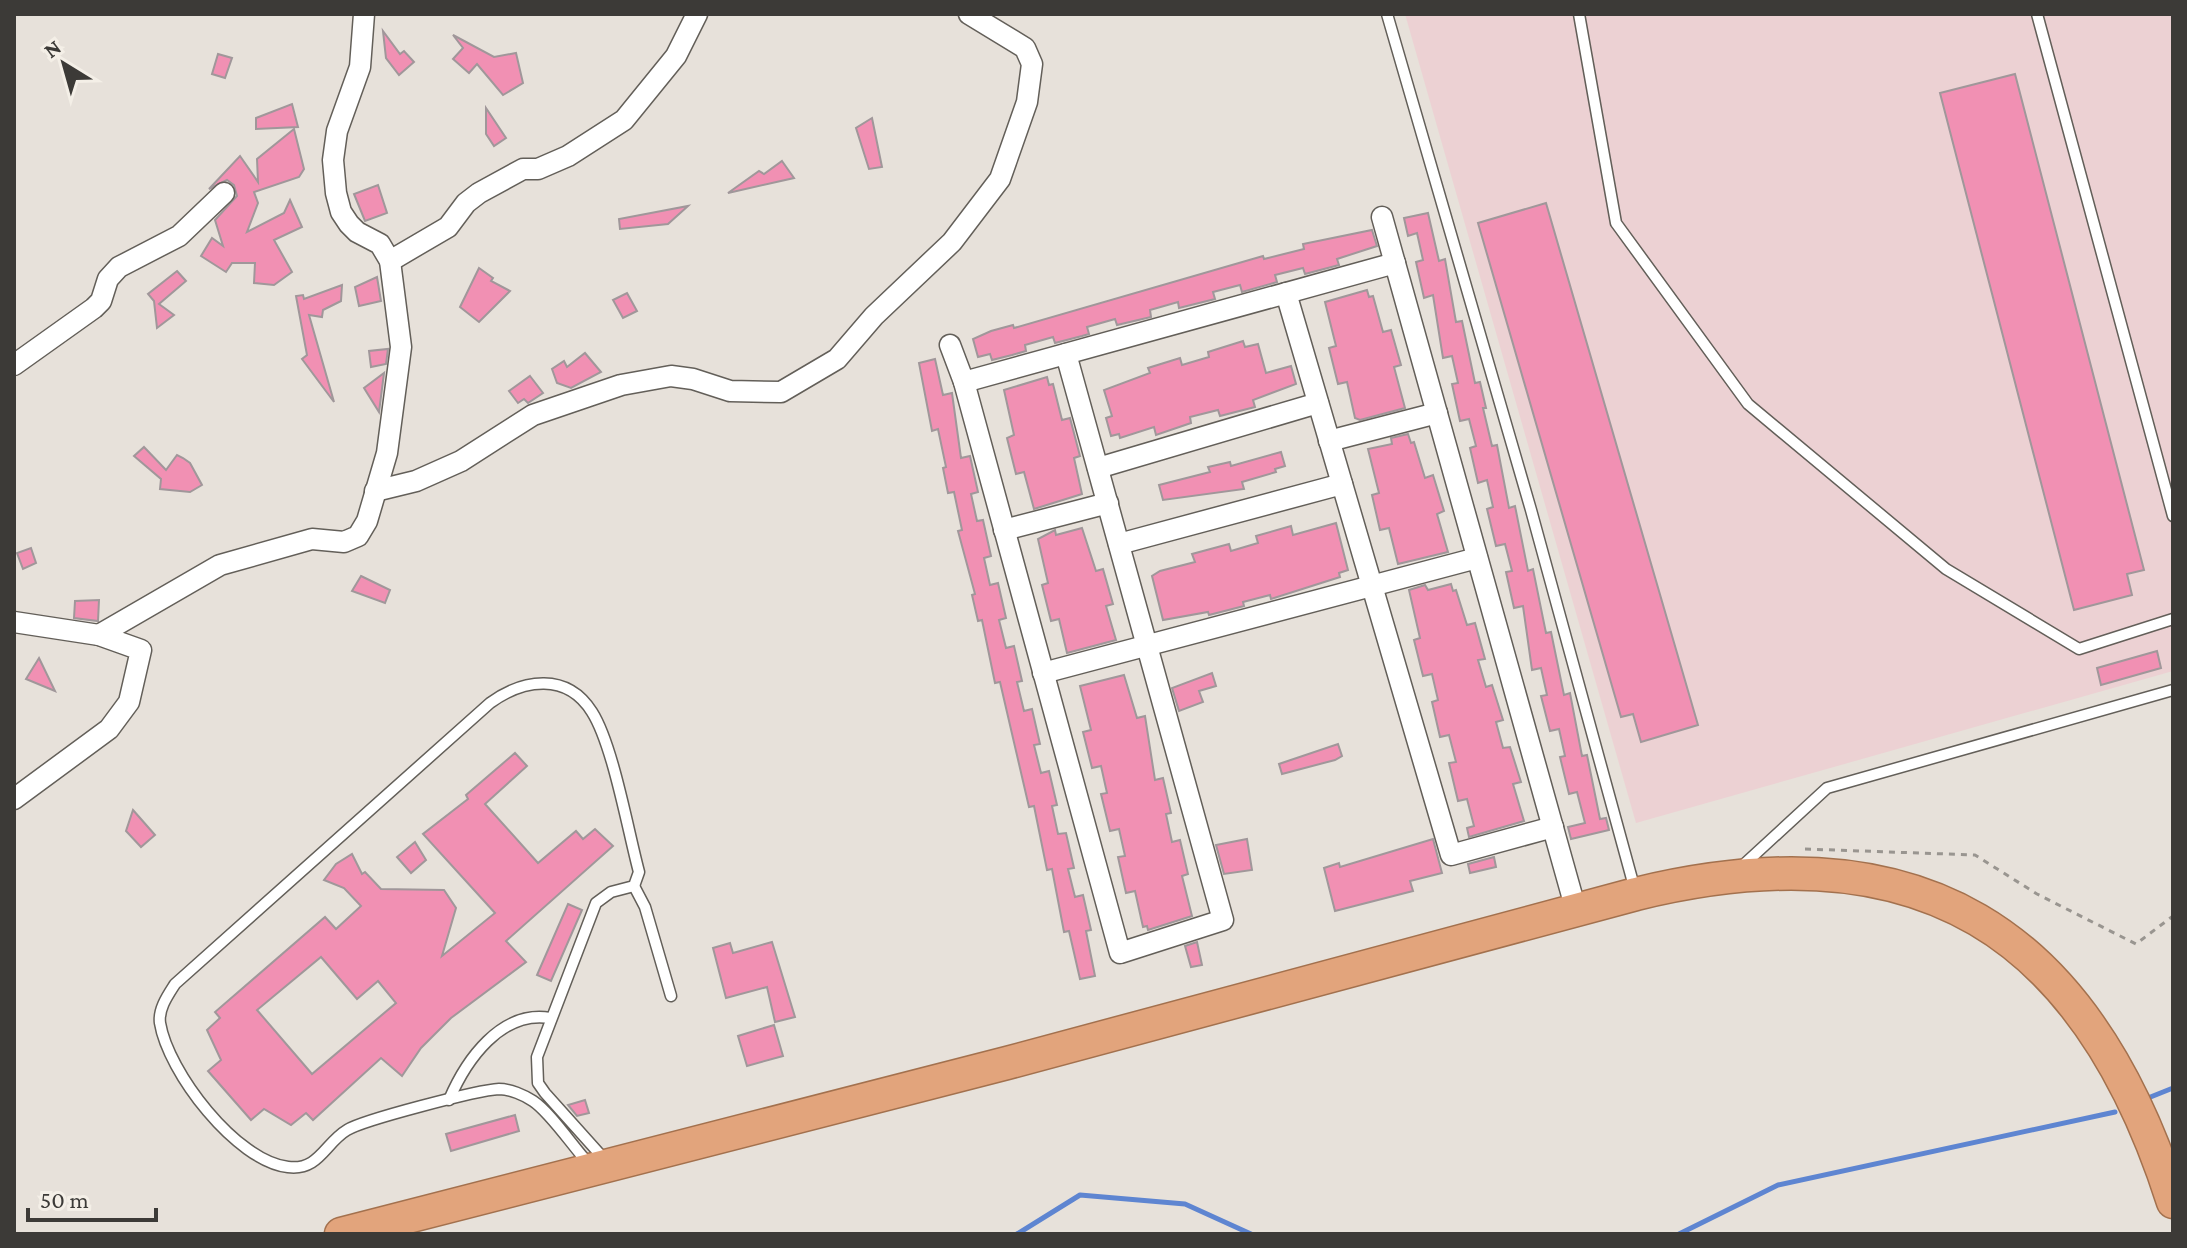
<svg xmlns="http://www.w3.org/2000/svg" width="2187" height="1248" font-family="'Crimson Pro',serif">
  <rect width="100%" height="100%" fill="#e7e1da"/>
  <!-- industrial -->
  <polygon fill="#ecd1d3" points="1405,14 2173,14 2173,671 1636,823"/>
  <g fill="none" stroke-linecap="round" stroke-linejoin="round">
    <!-- stream -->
    <g stroke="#5e85d1" stroke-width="5">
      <polyline points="2148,1098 2173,1088"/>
      <polyline points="1017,1234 1080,1195 1185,1204 1251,1234"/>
      <polyline points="1679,1234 1778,1185 2115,1112"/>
    </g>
  </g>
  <!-- building -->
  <g fill="#f190b3" stroke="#a0979a" stroke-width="2" fill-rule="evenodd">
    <polygon points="383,31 400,54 404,51 414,62 399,75 386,58"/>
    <polygon points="453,35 494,57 516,53 523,83 503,95 477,64 469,73 453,59 463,48"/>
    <polygon points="218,54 232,58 225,78 212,74"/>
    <polygon points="2015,74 2144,570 2127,574 2132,595 2074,610 1940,93"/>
    <polygon points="292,104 298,127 256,129 256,118"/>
    <polygon points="486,108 506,138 494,146 486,134"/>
    <polygon points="872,118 882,167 869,169 856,128"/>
    <polygon points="294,129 304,169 299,177 254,192 258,203 247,232 284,213 290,200 302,227 274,240 292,272 274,285 254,283 255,263 232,263 226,272 201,256 212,238 223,246 215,220 237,196 234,185 227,180 209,189 240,156 258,182 257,159"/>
    <polygon points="782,161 794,178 728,193 759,171 764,174"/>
    <polygon points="378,185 387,213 365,221 354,194"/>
    <polygon points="1546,203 1698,725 1641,742 1633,714 1621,717 1478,223"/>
    <polygon points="688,206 668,224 620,229 619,219"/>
    <polygon points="1428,213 1439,261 1445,259 1456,322 1462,321 1475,383 1480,382 1486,408 1483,408 1492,446 1497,445 1509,508 1515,506 1528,571 1533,569 1546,633 1551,632 1564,695 1570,693 1582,756 1587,755 1600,819 1606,818 1609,830 1571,839 1568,827 1585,823 1577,792 1569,794 1560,757 1565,756 1559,729 1550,731 1541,696 1547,695 1541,668 1532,670 1523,606 1514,608 1506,572 1512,571 1505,544 1496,546 1487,509 1493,507 1487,480 1478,483 1470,448 1476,446 1469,419 1460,421 1452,384 1458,383 1452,356 1443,358 1433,295 1424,298 1416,262 1423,260 1417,233 1408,236 1404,218"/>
    <polygon points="1372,230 1377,246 1337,259 1339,265 1305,274 1303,268 1275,275 1277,282 1242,292 1240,285 1213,292 1215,299 1179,308 1178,302 1150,310 1151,317 1117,325 1115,319 1087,327 1089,334 1082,336 1055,343 1053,337 1025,345 1026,351 1012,355 992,360 990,354 978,357 973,339 991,331 1013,325 1014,328 1263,256 1264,259 1304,249 1303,244"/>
    <polygon points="479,268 493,278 491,281 510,291 479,322 460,307"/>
    <polygon points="177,271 186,281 159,304 174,315 157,328 154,301 148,294"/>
    <polygon points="377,277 381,301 359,306 355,287"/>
    <polygon points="342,285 341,301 323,310 322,317 309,315 334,402 302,359 307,355 296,296 303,295 304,299"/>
    <polygon points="1367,290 1369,297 1373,296 1383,332 1391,330 1401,365 1394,367 1405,408 1360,420 1355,418 1347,382 1338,384 1329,348 1336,346 1325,302"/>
    <polygon points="627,293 637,311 623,318 613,300"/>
    <polygon points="1243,341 1245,347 1258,344 1266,373 1291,366 1296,384 1253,400 1255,407 1220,416 1218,410 1190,417 1191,423 1156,435 1154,427 1120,438 1119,434 1111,436 1106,418 1112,416 1104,390 1150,373 1148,368 1180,358 1182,365 1209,357 1208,352"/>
    <polygon points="388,349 386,364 371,367 369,351"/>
    <polygon points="585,353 601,372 571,388 557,383 552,369 564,361 567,367"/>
    <polygon points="935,359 943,395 952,393 961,458 970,456 978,492 971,494 977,521 983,520 991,556 984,558 990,585 998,583 1006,618 999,620 1006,648 1014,646 1022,681 1017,682 1024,711 1032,709 1040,744 1034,745 1041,773 1049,771 1057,805 1052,806 1058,834 1066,833 1074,868 1068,869 1075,897 1083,895 1091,930 1086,931 1095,976 1080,979 1069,931 1064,932 1052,869 1047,870 1034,806 1029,807 1000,682 995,683 982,620 978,621 972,595 975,594 958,531 962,530 954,492 948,493 943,468 946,467 938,429 932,431 919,363"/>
    <polygon points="384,373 379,412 364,388"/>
    <polygon points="530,376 543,393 528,403 524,399 518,403 509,391"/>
    <polygon points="1047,377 1049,385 1053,384 1062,420 1070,418 1080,456 1074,458 1082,494 1034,509 1024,472 1016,474 1007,438 1014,435 1004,390"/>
    <polygon points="1408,434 1411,443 1414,442 1425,478 1433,475 1444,511 1437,514 1448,552 1398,564 1389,528 1380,530 1372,495 1379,493 1368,449 1392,444 1391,438"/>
    <polygon points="144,447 166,470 177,455 183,458 190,463 202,485 190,492 160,489 161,479 134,456"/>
    <polygon points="1281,452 1285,466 1275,469 1276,472 1242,482 1244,489 1163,500 1159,485 1210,472 1208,467 1230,462 1231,466"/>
    <polygon points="1336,523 1348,570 1339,573 1340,577 1271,599 1270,595 1243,602 1244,606 1209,615 1208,612 1163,620 1152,576 1160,571 1195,562 1192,554 1229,544 1231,551 1258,543 1256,536 1291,526 1293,535"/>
    <polygon points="1082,528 1096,571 1103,569 1113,604 1106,606 1116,640 1067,653 1059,619 1051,621 1042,585 1048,583 1038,539 1055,530 1056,535"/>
    <polygon points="31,548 36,563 23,569 17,553"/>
    <polygon points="361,576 390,590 385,603 352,591"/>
    <polygon points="1451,584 1453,591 1456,590 1467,625 1475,623 1485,659 1478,660 1486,687 1492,685 1503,720 1496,722 1503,748 1510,747 1521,782 1513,784 1524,821 1469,837 1467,828 1474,826 1467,799 1458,801 1449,763 1456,762 1449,735 1440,737 1432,702 1438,700 1432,674 1423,676 1414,640 1420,638 1409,590 1425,585 1428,590"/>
    <polygon points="99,600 98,621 74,618 75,601"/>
    <polygon points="2157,651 2161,668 2101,685 2097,668"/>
    <polygon points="39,658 55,691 26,679"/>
    <polygon points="1212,673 1216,686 1199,691 1203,702 1179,711 1172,688"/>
    <polygon points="1124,675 1137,718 1145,716 1155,780 1163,778 1171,813 1166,814 1172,842 1180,840 1188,874 1182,876 1192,916 1148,930 1147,926 1143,927 1135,891 1126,893 1118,857 1125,856 1119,829 1110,831 1101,794 1107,793 1101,766 1092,768 1083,732 1091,730 1080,686"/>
    <polygon points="1338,744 1342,756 1335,760 1282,774 1279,764"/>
    <path d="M515,753L527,766L485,804L538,863L576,831L583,839L595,829L613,846L506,941L526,962L451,1018L421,1048L402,1076L381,1058L313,1120L306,1113L291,1125L264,1109L251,1120L208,1071L221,1060L207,1030L220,1018L215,1012L325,917L336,929L361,906L344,888L324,880L336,864L352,854L362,874L365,872L381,889L444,890L456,908L442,956L495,913L423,834L468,799L466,795ZM321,957L357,999L378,981L396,1003L312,1074L257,1010Z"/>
    <polygon points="133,810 155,835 141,847 126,831"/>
    <polygon points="1247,839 1252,870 1224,874 1216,845"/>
    <polygon points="1433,839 1442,873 1410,881 1413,891 1335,911 1324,868 1339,863 1340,867"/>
    <polygon points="415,842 426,860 411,873 397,857"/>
    <polygon points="1494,857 1496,867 1470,873 1468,864"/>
    <polygon points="568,904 582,910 551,981 537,975"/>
    <polygon points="772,942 795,1017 775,1022 767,987 726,998 713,948 730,943 733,953"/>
    <polygon points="1197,942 1202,965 1191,967 1185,946"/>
    <polygon points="774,1025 783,1056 747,1066 738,1036"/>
    <polygon points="585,1100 589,1113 577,1116 568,1105"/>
    <polygon points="515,1115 519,1131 451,1151 446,1134"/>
  </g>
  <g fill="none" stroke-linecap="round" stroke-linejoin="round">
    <!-- service casing -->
    <g stroke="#635f59" stroke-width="13">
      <g id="service">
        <polyline points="1387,14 1531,510 1635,890"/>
        <polyline points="1579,14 1616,223 1748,404 1946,569 2079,649 2173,619"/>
        <polyline points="2037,14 2173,516"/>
        <polyline points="1739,869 1827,788 2173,690"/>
        <polyline points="634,886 645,907 671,996"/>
        <path d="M449,1100C466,1060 501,1010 550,1018"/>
        <path d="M589,1164C573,1147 551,1113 533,1101C524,1095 510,1089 499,1089C478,1090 363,1120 347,1130C325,1143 319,1171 288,1167C236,1161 168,1072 160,1023C158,1009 168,995 175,984L490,703C523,679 567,672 592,712C613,745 628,831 639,872L634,886L611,892L596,903L537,1057L538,1083L545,1093L606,1161"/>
      </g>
    </g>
    <!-- minor casing -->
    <g stroke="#635f59" stroke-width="23">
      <g id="minor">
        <polyline points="1382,217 1576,910"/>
        <polyline points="390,261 448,227 466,203 479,193 523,169 538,169 568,156 624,120 676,56 697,14"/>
        <polyline points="1286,293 1451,855 1553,827"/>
        <polyline points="950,345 964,382 1120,953 1223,920 1066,354"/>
        <polyline points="14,365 94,308 101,301 108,279 119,267 179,236 224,193"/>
        <polyline points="964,382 1395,263"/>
        <polyline points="1329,441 1437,413"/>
        <polyline points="1098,468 1318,403"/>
        <polyline points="375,491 416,481 461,461 533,415 621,385 671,376 693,379 730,391 781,392 837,359 874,316 952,242 1000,179 1027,102 1032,64 1025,48 969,14"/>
        <polyline points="1004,530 1108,503"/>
        <polyline points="1119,544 1342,484"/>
        <polyline points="14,622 99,635 141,650 129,702 109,729 14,799"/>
        <polyline points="99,635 220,565 312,539 344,542 358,536 367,521 387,453 401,347 390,261 380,244 357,232 349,224 341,212 336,193 333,160 337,131 360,67 364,14"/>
        <polyline points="1043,673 1477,558"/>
      </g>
    </g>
    <!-- trunk casing -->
    <g stroke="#a3714e" stroke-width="35">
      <path id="trunk" d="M341,1234L1007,1063L1636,894C1918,825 2086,929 2173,1202"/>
    </g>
    <!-- path -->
    <polyline stroke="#999590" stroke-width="3" stroke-dasharray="6 6" stroke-linecap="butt" points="1805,849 1975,855 2037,894 2136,944 2173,916"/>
    <!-- service -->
    <use href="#service" stroke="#fff" stroke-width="10"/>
    <!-- minor -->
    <use href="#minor" stroke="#fff" stroke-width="20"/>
    <!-- trunk -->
    <use href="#trunk" stroke="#e2a47c" stroke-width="32"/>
  </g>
  <!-- border -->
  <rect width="2187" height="1248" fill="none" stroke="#3c3a37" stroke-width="32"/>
  <!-- north arrow -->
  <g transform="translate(64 64) rotate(323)" stroke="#f4efe7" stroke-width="6" paint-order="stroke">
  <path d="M0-6L14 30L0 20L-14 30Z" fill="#3c3a37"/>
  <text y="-12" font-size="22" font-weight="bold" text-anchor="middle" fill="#3c3a37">N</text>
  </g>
  <!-- scale -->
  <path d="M28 1208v12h128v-12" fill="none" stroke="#3c3a37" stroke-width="4"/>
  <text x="40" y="1208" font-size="24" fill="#3c3a37" stroke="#f4efe7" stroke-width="6" paint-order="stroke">50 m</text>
</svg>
